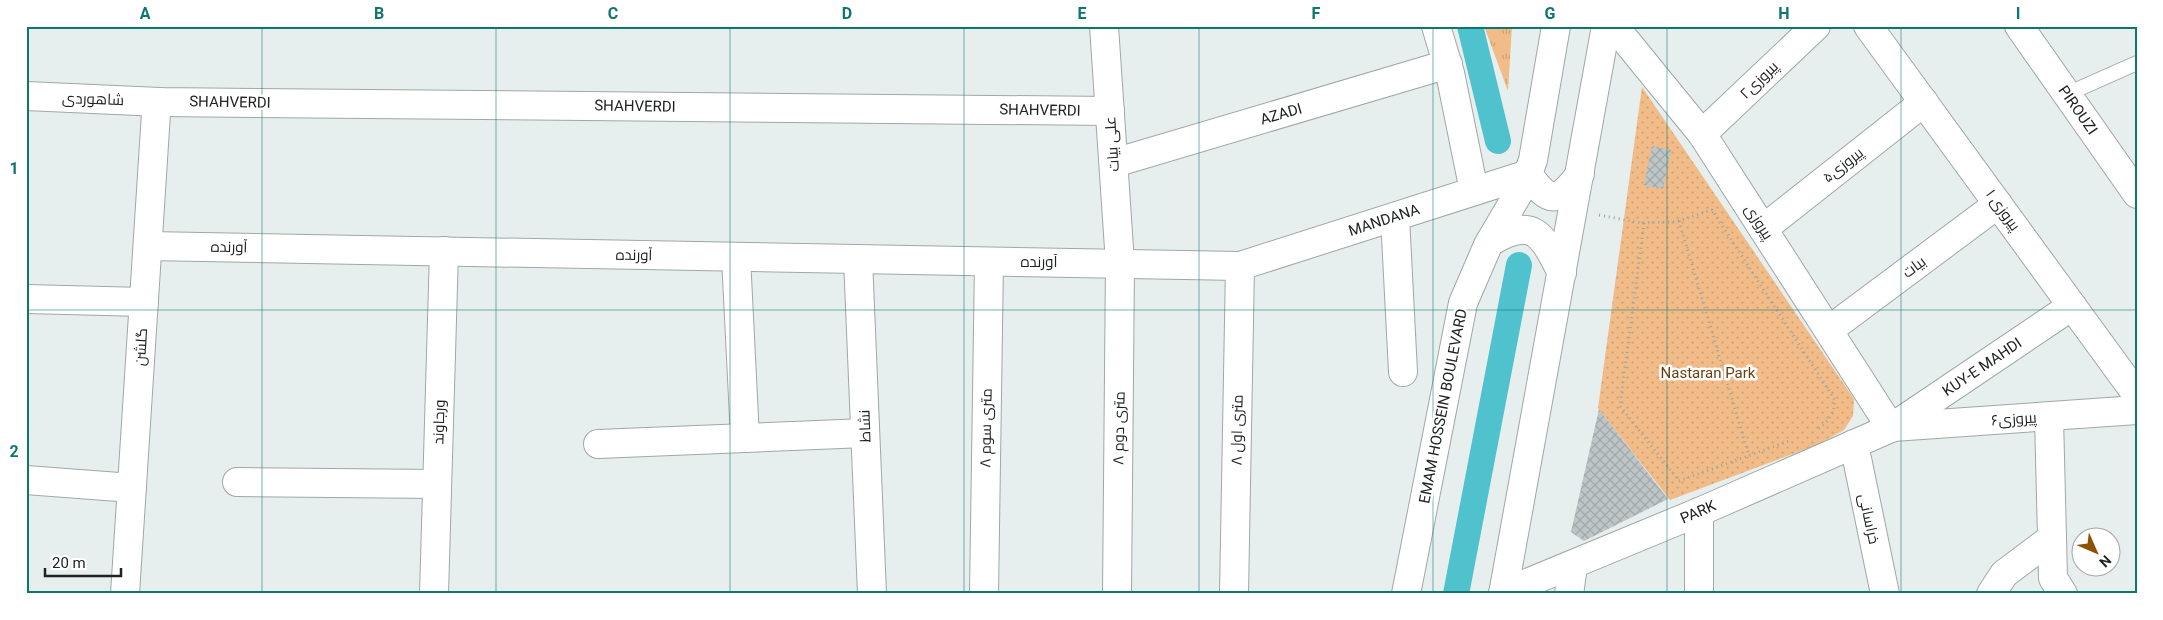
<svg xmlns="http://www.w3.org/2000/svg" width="2163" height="620" font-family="Roboto,Cairo,sans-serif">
  <defs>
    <pattern id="grass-tufts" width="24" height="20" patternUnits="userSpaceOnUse" patternTransform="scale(1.25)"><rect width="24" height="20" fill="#f1bc88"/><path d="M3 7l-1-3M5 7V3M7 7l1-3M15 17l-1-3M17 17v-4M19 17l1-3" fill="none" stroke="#cea175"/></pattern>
    <pattern id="park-dots" width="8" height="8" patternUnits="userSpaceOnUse" patternTransform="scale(1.25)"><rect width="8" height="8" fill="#f1bc88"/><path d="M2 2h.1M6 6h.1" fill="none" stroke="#cea175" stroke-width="1.8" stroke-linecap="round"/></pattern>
    <pattern id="building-cross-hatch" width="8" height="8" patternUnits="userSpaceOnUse" patternTransform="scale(1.25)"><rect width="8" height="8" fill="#bec5c6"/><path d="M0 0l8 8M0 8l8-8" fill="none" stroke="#a3a9aa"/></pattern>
  </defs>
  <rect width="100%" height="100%" fill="#e6eeee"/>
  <!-- grass -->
  <polygon fill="url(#grass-tufts)" points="1484,26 1512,26 1508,91"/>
  <!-- park -->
  <polygon fill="url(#park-dots)" points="1642,87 1854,399 1853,416 1844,430 1817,445 1670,500 1598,408"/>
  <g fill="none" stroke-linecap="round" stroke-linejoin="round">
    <!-- canal -->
    <g stroke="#50c2ce" stroke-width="26">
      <polyline points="1470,26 1498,141"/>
      <polyline points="1456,594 1519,265"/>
    </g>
  </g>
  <!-- building -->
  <g fill="url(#building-cross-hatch)">
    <polygon points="1652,146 1671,150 1663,189 1644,185"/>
    <polygon points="1599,409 1668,499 1584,541 1571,532"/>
  </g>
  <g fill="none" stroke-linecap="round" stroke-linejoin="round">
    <!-- service casing -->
    <g stroke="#a0a7a7" stroke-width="16">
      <polyline id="service" points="2067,94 2137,63"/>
    </g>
    <!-- minor casing -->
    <g stroke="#a0a7a7" stroke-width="30">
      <g id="minor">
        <polyline points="1104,26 1120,263 1117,594"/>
        <polyline points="1436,26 1450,73 1474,191"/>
        <polyline points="1614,26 1702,134 1891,428"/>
        <polyline points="1868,26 2137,395"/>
        <polyline points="2019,26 2137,194"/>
        <polyline points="26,96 160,102 1110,111"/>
        <polyline points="1702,134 1816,26"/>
        <polyline points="1114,163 1448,64"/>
        <polyline points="1395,217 1403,372"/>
        <polyline points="1763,229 1924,102"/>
        <polyline points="148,246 1240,266 1528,174"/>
        <polyline points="736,257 745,438"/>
        <polyline points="858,259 872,594"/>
        <polyline points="26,299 144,302"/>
        <polyline points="1829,330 1998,204"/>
        <polyline points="2049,417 2053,578 2063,594"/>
        <polyline points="1893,427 2137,410"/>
        <polyline points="598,444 865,433"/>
        <polyline points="1854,444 1885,594"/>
        <polyline points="26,480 132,488"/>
        <polyline points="237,482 437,484"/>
        <polyline points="1503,593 1699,512 1891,428 2072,306"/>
        <polyline points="125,594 156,113 160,102"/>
        <polyline points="434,594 444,251"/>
        <polyline points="984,594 989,262"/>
        <polyline points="1234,594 1240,266"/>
        <polyline points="1569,594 1573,566"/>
        <polyline points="1699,594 1699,512"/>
        <polyline points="1991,594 2004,574 2052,538"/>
      </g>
    </g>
    <!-- secondary casing -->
    <g stroke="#a0a7a7" stroke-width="30">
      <g id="secondary">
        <path d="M1528,174C1549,204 1558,204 1580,174"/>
        <path d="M1490,242C1534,216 1542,234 1562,273"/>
        <polyline points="1406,594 1463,303 1488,245 1525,182 1533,160 1556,26"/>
        <polyline points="1503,594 1606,26"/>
      </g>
    </g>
    <!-- path -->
    <g stroke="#9ca2a2" stroke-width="3" stroke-dasharray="1 4" stroke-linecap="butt">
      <path d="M1599,215L1641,223L1675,222L1712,210L1835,400C1834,414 1829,421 1818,429"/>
      <polyline points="1679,221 1749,456"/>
      <polyline points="1644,223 1620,406 1679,481 1789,441"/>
    </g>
    <!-- service -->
    <use href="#service" stroke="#fff" stroke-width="14"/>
    <!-- minor -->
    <use href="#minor" stroke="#fff" stroke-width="28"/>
    <!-- secondary -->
    <use href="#secondary" stroke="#fff" stroke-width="28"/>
  </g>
  <!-- grid -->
  <path fill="none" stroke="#0f766e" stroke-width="1" stroke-opacity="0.55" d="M262,26V594M496,26V594M730,26V594M964,26V594M1199,26V594M1433,26V594M1667,26V594M1901,26V594M26,310H2137"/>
  <g text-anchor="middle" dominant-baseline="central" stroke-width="5" stroke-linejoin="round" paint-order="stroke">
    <!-- street labels -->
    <g font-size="15" fill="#202323" stroke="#fff">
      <text transform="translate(1759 80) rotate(-44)">پیروزی۲</text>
      <text transform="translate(93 99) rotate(2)">شاهوردی</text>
      <text transform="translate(230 102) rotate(1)">SHAHVERDI</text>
      <text transform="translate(635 106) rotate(1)">SHAHVERDI</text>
      <text transform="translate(1040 110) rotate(1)">SHAHVERDI</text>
      <text transform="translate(2078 110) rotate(55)">PIROUZI</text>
      <text transform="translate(1281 114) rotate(-16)">AZADI</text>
      <text transform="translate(1112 144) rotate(-94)">علی بیات</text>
      <text transform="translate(1843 165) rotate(-38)">پیروزی۵</text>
      <text transform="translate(2003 210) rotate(54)">پیروزی ۱</text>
      <text transform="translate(1384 220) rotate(-18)">MANDANA</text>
      <text transform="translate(1759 222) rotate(57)">پیروزی</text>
      <text transform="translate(229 247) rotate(1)">آورنده</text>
      <text transform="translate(634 255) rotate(1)">آورنده</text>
      <text x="1039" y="262">آورنده</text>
      <text transform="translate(1914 267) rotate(-37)">بیات</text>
      <text transform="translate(141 347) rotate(-86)">گلشن</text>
      <text transform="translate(1982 367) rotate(-34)">KUY-E MAHDI</text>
      <text transform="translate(1443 406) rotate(-79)">EMAM HOSSEIN BOULEVARD</text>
      <text transform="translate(2014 419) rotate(-4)">پیروزی۶</text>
      <text transform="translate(439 422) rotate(-88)">ورجاوند</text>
      <text transform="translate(865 426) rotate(-92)">نشاط</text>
      <text transform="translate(986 428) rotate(-89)">۸ متری سوم</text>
      <text transform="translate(1119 428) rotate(-89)">۸ متری دوم</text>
      <text transform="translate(1237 430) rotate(-89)">۸ متری اول</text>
      <text transform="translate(1698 512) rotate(-23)">PARK</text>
      <text transform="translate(1869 519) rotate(78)">خراسانی</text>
    </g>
    <!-- park labels -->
    <g font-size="15" fill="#663f11" stroke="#fff">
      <text x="1708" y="373">Nastaran Park</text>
    </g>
  </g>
  <!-- border -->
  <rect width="2163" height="620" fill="none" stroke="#ffffff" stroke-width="55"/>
  <!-- north arrow -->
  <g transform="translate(2096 552) rotate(135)"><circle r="24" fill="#ffffff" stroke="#a6a7a7"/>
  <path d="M0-4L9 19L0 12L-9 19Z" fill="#8a5305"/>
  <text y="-8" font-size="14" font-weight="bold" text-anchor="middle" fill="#202323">N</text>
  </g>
  <!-- scale -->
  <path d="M45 568v8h76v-8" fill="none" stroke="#202323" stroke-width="2.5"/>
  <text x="52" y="568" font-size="15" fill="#202323" stroke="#ffffff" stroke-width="4" paint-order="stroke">20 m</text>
  <rect x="28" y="28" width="2108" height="564" fill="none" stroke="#0f766e" stroke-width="2"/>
  <g font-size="16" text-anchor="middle" font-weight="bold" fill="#0f766e">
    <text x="145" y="19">A</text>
    <text x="379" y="19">B</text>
    <text x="613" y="19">C</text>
    <text x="847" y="19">D</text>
    <text x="1082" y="19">E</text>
    <text x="1316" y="19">F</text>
    <text x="1550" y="19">G</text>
    <text x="1784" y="19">H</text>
    <text x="2018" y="19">I</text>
    <text x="14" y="174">1</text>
    <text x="14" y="457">2</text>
  </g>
</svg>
